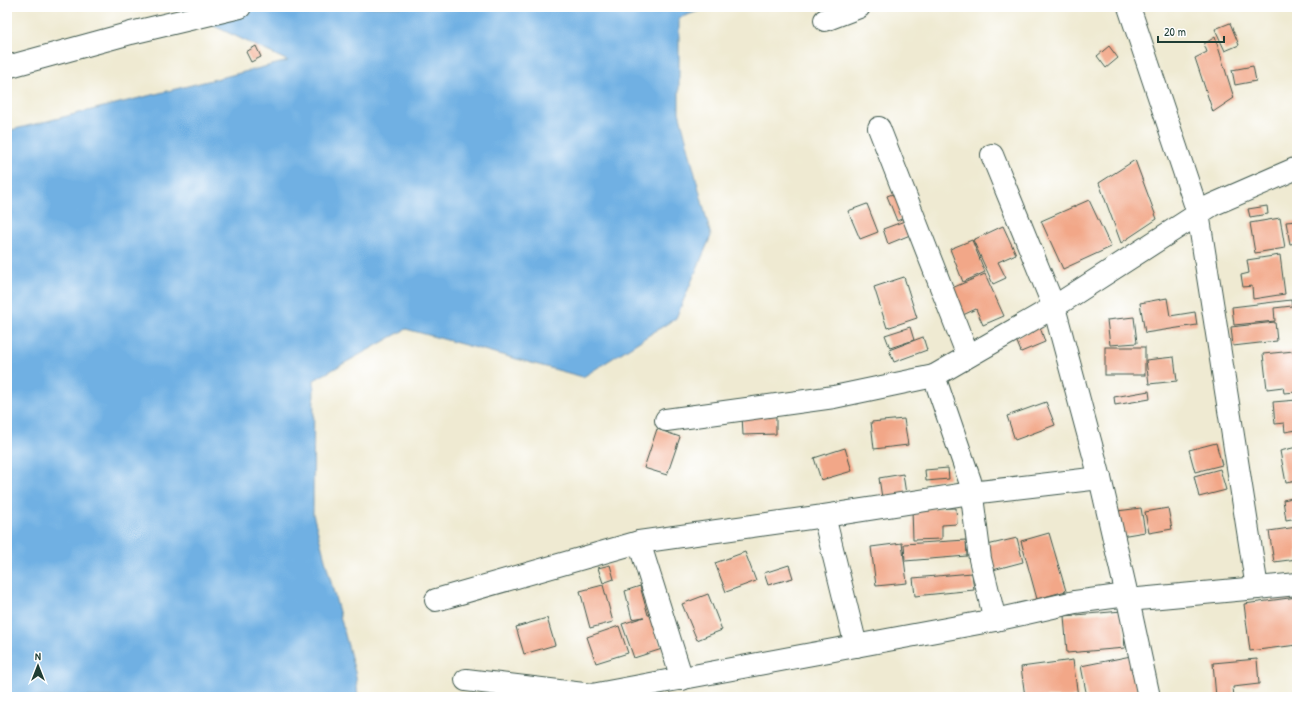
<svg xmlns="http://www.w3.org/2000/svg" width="1304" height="704" font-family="'Patrick Hand',sans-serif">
  <rect width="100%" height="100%" fill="#fff"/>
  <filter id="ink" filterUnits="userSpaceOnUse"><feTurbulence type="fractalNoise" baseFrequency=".025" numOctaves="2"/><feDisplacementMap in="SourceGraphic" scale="8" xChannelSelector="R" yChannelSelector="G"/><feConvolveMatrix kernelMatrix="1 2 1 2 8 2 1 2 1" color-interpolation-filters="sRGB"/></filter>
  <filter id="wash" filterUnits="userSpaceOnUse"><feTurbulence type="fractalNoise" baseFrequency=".012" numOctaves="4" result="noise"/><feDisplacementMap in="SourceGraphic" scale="16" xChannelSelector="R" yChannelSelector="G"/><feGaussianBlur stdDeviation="0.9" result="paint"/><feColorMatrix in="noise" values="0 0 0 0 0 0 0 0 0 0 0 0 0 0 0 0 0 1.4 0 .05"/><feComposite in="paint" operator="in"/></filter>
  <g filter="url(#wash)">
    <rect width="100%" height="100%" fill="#efead2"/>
    <!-- water -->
    <polygon fill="#70b0e3" stroke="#48768c" points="174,7 710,7 679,18 679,112 711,236 676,318 583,377 406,329 314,380 313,514 356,676 358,697 7,697 7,131 288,61"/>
    <g id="blocks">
      <!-- building -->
      <g fill="#f2a788">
        <polygon points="1230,23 1239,45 1225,51 1215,29"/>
        <polygon points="1215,37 1234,98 1213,112 1195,58 1207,52 1204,44"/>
        <polygon points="256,46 261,57 251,62 246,52"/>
        <polygon points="1109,46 1118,58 1106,68 1097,56"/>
        <polygon points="1253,66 1256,81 1235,85 1232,70"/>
        <polygon points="1135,160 1157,219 1121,243 1099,183"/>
        <polygon points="898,192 908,216 897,221 887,196"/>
        <polygon points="1089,200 1111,247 1063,269 1041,221"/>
        <polygon points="867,204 878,232 860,239 848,211"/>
        <polygon points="1267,206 1268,214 1250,217 1248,209"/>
        <polygon points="1280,218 1285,248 1255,253 1250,223"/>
        <polygon points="910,219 915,233 888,244 883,229"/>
        <polygon points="1297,221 1297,243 1290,244 1286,222"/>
        <polygon points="1003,226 1016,254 998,262 1006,278 993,284 973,240"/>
        <polygon points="972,240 985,272 963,282 950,249"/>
        <polygon points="1280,255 1285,294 1253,299 1252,286 1243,287 1241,275 1249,273 1247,260"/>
        <polygon points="985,274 1004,316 983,325 976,309 963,315 952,288"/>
        <polygon points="904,277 917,318 887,328 874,287"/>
        <polygon points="1167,298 1170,316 1195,312 1197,325 1145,333 1140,303"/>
        <polygon points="1291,300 1292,306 1274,308 1275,321 1234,325 1232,307"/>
        <polygon points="1134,317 1137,343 1110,345 1107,320"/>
        <polygon points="1275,322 1277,341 1233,346 1231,327"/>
        <polygon points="910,327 914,340 890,348 885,335"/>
        <polygon points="1040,327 1045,342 1021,352 1015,337"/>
        <polygon points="923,337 927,350 894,362 889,350"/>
        <rect x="1105" y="347" width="40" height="28"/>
        <polygon points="1294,351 1297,392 1284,393 1283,387 1267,389 1263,354"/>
        <polygon points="1174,357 1177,381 1149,384 1146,360"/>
        <polygon points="1149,391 1150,399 1115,405 1114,397"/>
        <polygon points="1297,400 1297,430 1285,432 1284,423 1275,424 1273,402"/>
        <polygon points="1046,402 1055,425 1015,440 1007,416"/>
        <polygon points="742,415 776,415 776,434 743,435"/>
        <polygon points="904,419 908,445 874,449 871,422"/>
        <polygon points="657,429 680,437 667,475 644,468"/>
        <polygon points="1216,443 1222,465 1195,472 1189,450"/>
        <polygon points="1297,447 1297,481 1286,483 1280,451"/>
        <polygon points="845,448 852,471 821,480 814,458"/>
        <polygon points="948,468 949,479 926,481 925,470"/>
        <polygon points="1220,469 1226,490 1199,497 1194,476"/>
        <polygon points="903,474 906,494 882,498 879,478"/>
        <polygon points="1297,497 1297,518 1286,520 1283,500"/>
        <polygon points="956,508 957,524 942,525 942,539 913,540 912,509"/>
        <polygon points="1141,508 1145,532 1121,536 1117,511"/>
        <polygon points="1168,508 1172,529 1149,533 1145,512"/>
        <polygon points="1297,527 1297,559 1274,562 1269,531"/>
        <polygon points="1049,533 1066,591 1037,599 1021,541"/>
        <polygon points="1017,538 1023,562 989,571 983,546"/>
        <polygon points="966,540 967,556 905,561 904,544"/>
        <polygon points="902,543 907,583 876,586 871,547"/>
        <polygon points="745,552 756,581 726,592 715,563"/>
        <polygon points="610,565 614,579 603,583 598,568"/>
        <polygon points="789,565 793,578 768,585 764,573"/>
        <polygon points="972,573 974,590 915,596 913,578"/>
        <polygon points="603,585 613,622 590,628 580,591"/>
        <polygon points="640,586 648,615 650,615 662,649 634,658 622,624 644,617 632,619 625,591"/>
        <polygon points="708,594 722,630 697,640 682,604"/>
        <polygon points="1297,597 1297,645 1250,651 1244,604"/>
        <polygon points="1122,611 1125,648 1067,653 1064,616"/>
        <polygon points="547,618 555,645 524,654 516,627"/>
        <polygon points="619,626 628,653 596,663 587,637"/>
        <polygon points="1131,656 1139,697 1087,697 1081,666"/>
        <polygon points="1257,659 1259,684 1233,687 1234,697 1216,697 1213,663"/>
        <polygon points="1073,660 1078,697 1025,697 1021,667"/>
      </g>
    </g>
  </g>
  <g filter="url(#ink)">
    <use href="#blocks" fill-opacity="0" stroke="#3e574c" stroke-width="1"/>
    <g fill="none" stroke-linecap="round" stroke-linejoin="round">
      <!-- minor casing -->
      <g stroke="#3e574c" stroke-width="24">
        <g id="minor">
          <polyline points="1129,7 1198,213 1257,588 1297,584"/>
          <polyline points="825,20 859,7"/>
          <polyline points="7,67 131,33 240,7"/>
          <polyline points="879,128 968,356"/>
          <polyline points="992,155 1054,307 1100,478 1128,600 1257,588"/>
          <polyline points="666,420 834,397 934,376"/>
          <polyline points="824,516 856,646"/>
          <polyline points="639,542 682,679"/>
          <polyline points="1127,595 1075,602 995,620 980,559 970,481 934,376 1054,307 1212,205 1297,168"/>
          <polyline points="436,600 639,542 824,516 971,493 1100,478"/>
          <polyline points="1128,600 1149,697"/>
          <polyline points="466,680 592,695 995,620"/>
        </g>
      </g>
      <!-- minor -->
      <use href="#minor" stroke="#fff" stroke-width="22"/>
    </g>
  </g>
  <!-- margin -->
  <rect width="1304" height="704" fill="none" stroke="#fff" stroke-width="24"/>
  <!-- north arrow -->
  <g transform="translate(38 666)" stroke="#ffffff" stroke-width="3" paint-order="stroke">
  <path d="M0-3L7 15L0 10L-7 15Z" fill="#1f3d34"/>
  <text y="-6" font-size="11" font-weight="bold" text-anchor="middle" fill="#1f3d34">N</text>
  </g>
  <!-- scale -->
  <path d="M1158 36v6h66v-6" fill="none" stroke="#1f3d34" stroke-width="2"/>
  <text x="1164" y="36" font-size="12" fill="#1f3d34" stroke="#ffffff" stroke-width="3" paint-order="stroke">20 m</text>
</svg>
